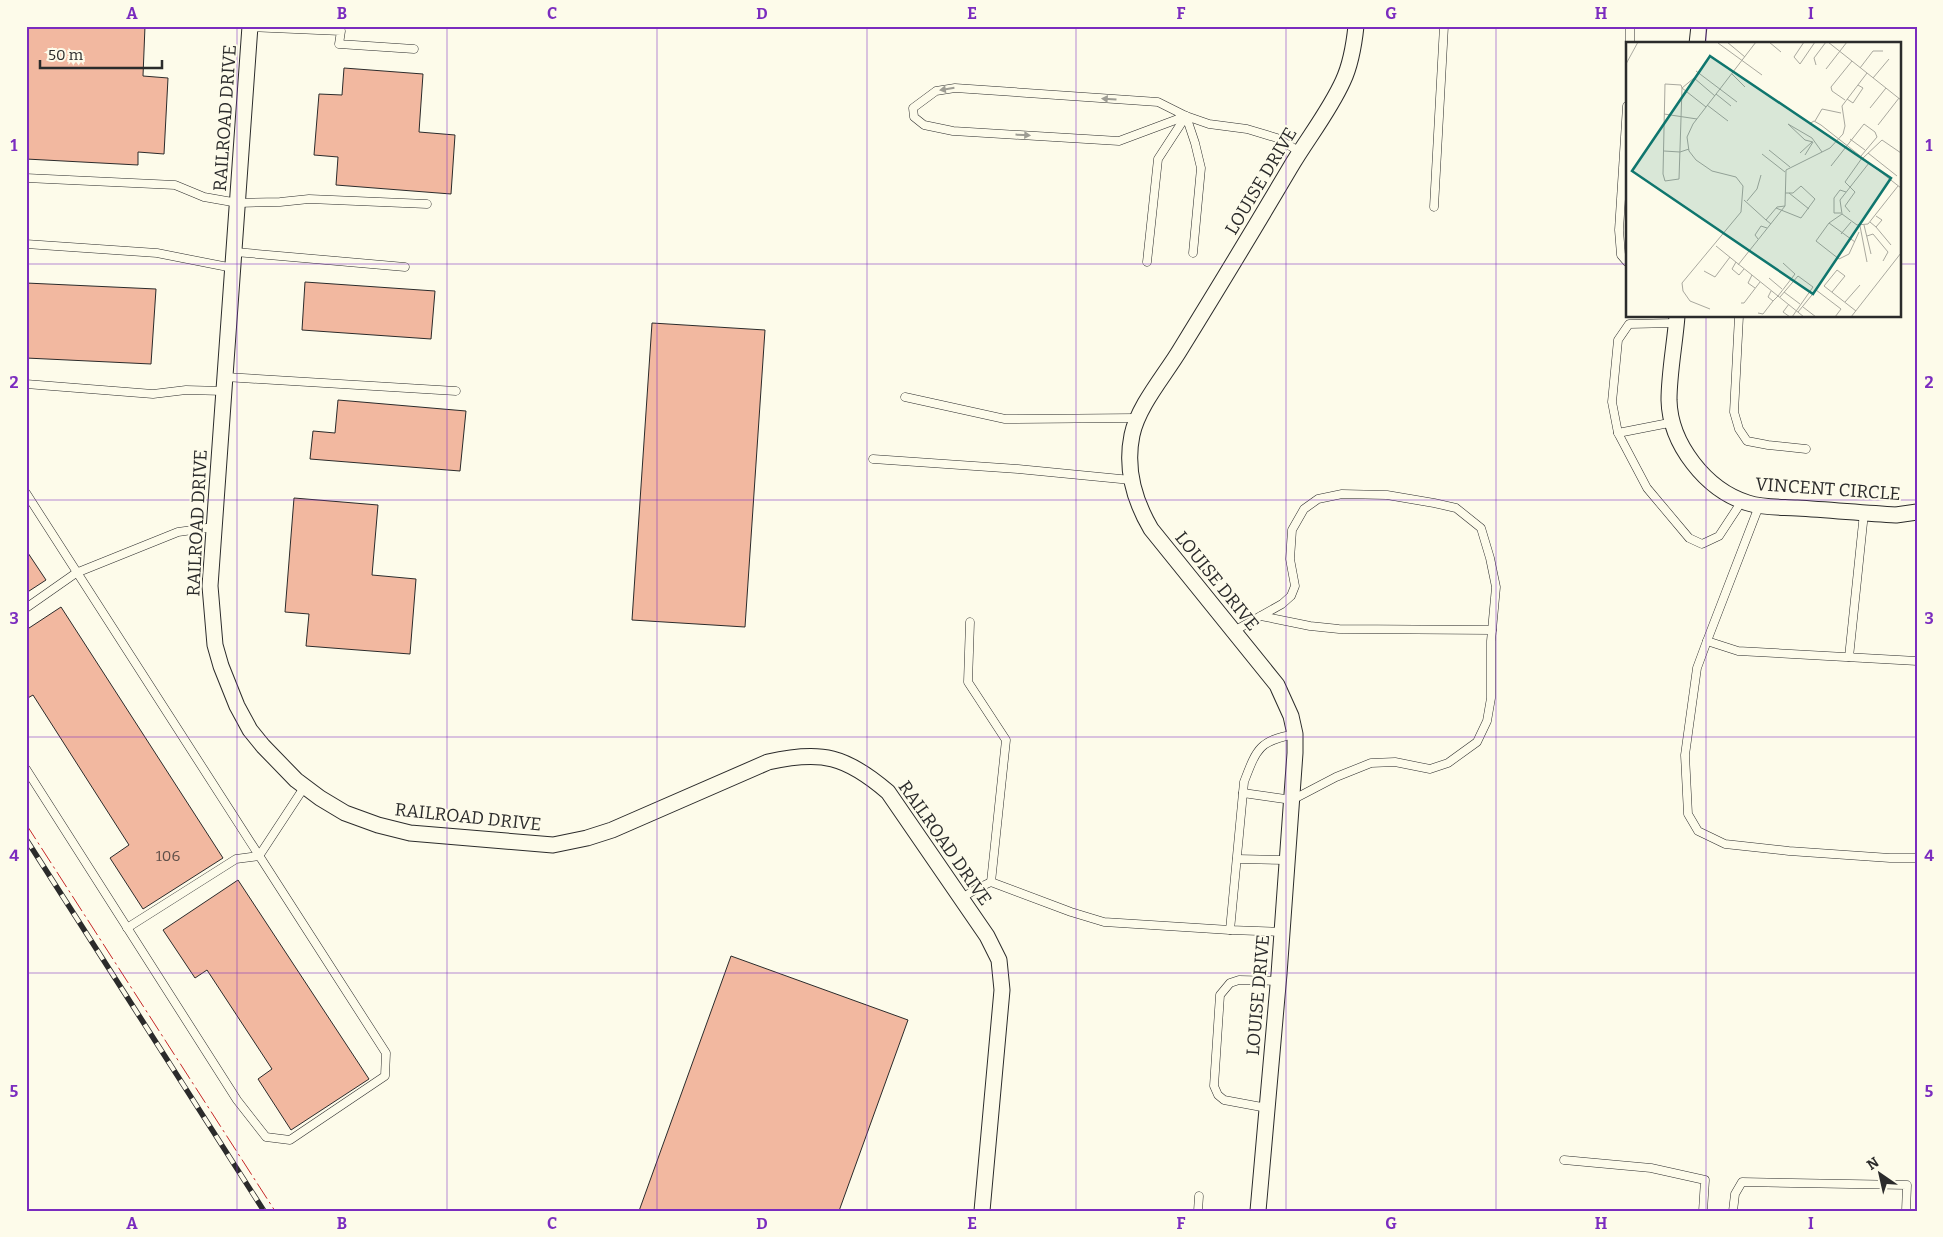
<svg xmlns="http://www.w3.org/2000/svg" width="1943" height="1237" font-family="Bitter,serif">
  <rect width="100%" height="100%" fill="#fdfbea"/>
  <!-- building -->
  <g fill="#f2b8a0" stroke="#2b2b2b">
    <polygon points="26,26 145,26 143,76 168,78 164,154 138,152 138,165 26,159"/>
    <polygon points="344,68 423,74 419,132 455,135 451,194 336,185 338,157 314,155 319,94 342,95"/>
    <polygon points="305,282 435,291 431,339 302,330"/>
    <polygon points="26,283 156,289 151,364 26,358"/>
    <polygon points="652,323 765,330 745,627 632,620"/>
    <polygon points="338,400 466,411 460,471 310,459 313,431 335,433"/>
    <polygon points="294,498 378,505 372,575 416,579 410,654 306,646 309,614 285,612"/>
    <polygon points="26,550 46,580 26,593"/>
    <polygon points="61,607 223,858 143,909 110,858 129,845 33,695 26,699 26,630"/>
    <polygon points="238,880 369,1079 291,1130 258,1079 272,1069 207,970 195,978 163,930"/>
    <polygon points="731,956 908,1020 839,1211 639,1211"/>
  </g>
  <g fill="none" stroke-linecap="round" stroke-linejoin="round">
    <!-- lane casing -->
    <g stroke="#2b2b2b" stroke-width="9">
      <g id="lane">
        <polyline points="250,27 341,31 339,44 414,49"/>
        <polyline points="1630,44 1630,26"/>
        <polyline points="1627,106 1619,230 1621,255 1627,262"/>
        <polyline points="1186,116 1119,141 953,131 924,125 914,117 913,108 936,91 955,88 1158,102 1186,116 1209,124 1247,129 1277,138 1300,152"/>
        <polyline points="1186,116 1195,143 1201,168 1193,253"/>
        <polyline points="26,178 175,185 204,197 238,203 280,202 309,199 427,204"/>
        <polyline points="1434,207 1444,26"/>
        <polyline points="26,244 157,253 233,268"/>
        <polyline points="235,252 405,267"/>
        <polyline points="1147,262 1158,159 1186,116"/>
        <polyline points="1739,316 1734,412 1739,429 1747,441 1768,445 1806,449"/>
        <polyline points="1676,323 1629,324 1618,340 1612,402 1618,433 1647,488 1689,538 1702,544 1719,536 1742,501"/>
        <polyline points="225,377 456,391"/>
        <polyline points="26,384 153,394 186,390 224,391"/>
        <polyline points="905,397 1005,419 1137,418"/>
        <polyline points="1618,433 1674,422"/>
        <polyline points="873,459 1018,469 1131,480"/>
        <polyline points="26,493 386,1053 385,1076 290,1140 266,1137 237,1100 26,769"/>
        <polyline points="1759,506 1707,641 1738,651 1917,661"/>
        <polyline points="26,608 76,573 178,532 214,527"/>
        <polyline points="1261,616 1310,626 1339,629 1492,630"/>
        <polyline points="970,622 968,682 1006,740 991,882"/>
        <polyline points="1234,631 1282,604 1291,596 1295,586 1290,559 1292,530 1304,509 1318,499 1342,494 1387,495 1434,503 1456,508 1481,528 1490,558 1496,587 1491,641 1491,698 1487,721 1477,742 1448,763 1430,769 1395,762 1371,763 1336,777 1292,800 1243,793"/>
        <polyline points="1707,641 1697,668 1685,755 1688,814 1698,831 1725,844 1789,851 1890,858 1917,858"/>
        <polyline points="1849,657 1864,513"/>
        <polyline points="1237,859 1287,860"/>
        <polyline points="962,898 976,889 991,882 1071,912 1104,922 1230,930"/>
        <polyline points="127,928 236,859 259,856 305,786"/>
        <path d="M1282,932L1230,930L1244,782C1257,748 1259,741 1295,734"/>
        <polyline points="1267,1108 1224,1100 1218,1095 1214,1086 1220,995 1230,983 1239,980 1279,981"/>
        <polyline points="1564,1160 1651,1168 1705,1180 1703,1211"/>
        <polyline points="1198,1211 1199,1196"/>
        <polyline points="1733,1211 1735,1194 1742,1182 1907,1185 1906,1211"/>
      </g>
    </g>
    <!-- street casing -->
    <g stroke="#2b2b2b" stroke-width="17">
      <g id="street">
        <path d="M250,26L210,586L215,645L221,666L237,706L250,730L263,746L296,780L320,798L345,813L378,825L410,833L553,845L587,838L612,830L768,762C822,750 846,756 888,792L987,936L999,960L1002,990L982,1211"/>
        <polyline points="1697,44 1699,26"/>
        <path d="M1677,316C1675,343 1669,373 1669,400C1670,444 1706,490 1748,503C1764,508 1781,507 1797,508C1830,510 1863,513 1896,515L1917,512"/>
        <path d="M1258,1211L1279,974L1295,753V734L1291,716L1277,685L1151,529C1134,500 1125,469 1132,435C1138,406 1165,375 1180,350C1217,290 1254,229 1290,168C1307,139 1329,112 1343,81C1351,64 1354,45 1356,26"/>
      </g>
    </g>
    <!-- lane -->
    <use href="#lane" stroke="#fdfbea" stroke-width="8"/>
    <!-- street -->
    <use href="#street" stroke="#fdfbea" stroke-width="15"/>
    <!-- rail casing -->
    <g stroke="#2b2b2b" stroke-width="5.5">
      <polyline id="rail" points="26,839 264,1211"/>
    </g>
    <!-- rail -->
    <use href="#rail" stroke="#fdfbea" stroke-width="4" stroke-dasharray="11" stroke-linecap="butt"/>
    <!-- power -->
    <polyline stroke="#c62828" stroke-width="1" stroke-dasharray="18 4 2.5 4" stroke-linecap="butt" points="26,824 275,1211"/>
  </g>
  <!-- one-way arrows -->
  <defs><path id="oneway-solid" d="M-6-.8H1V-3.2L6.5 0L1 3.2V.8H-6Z" transform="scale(1.25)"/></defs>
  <g fill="#9e9d94">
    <use href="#oneway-solid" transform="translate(947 89) rotate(171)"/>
    <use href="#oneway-solid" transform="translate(1109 99) rotate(-176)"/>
    <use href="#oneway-solid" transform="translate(1023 135) rotate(3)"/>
  </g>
  <!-- grid -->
  <path fill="none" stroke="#7b2cbf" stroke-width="1" stroke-opacity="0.55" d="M237,26V1211M447,26V1211M657,26V1211M867,26V1211M1076,26V1211M1286,26V1211M1496,26V1211M1706,26V44M26,264H1627M1899,264H1917M1706,316V1211M26,500H1917M26,737H1917M26,973H1917"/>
  <g text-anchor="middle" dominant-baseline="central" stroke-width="4" stroke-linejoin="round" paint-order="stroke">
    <!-- number labels -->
    <g font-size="15" fill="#5d4e48">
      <text x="168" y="856">106</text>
    </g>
    <!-- street labels -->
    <g font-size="18" fill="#2b2b2b" stroke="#fdfbea">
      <text transform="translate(225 118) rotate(-86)">RAILROAD DRIVE</text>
      <text transform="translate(1261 181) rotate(-59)">LOUISE DRIVE</text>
      <text transform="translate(1828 489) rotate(4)">VINCENT CIRCLE</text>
      <text transform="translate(197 523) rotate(-87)">RAILROAD DRIVE</text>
      <text transform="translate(1217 581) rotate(51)">LOUISE DRIVE</text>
      <text transform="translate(468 817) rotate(6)">RAILROAD DRIVE</text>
      <text transform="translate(945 843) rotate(55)">RAILROAD DRIVE</text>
      <text transform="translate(1258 995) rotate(-85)">LOUISE DRIVE</text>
    </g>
  </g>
  <!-- overview -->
  <g transform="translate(1626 42)">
    <rect width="275" height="275" fill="#fdfbea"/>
    <path fill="none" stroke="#a9a89e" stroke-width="1" d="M101,0L119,15M143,0L155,10M178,0L168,15L174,22L189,0M202,0L275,58M92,1L136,33M0,22L12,0M190,23L188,16L200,0M234,26L247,9H257M200,27L221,0M70,29L111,60M106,32L119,45M247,36L263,17M90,52L105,64M221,57L227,61L237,46L232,43M219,58L206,49L205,45L226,19M81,63L102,79M80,65L56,46L53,137L39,139L37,132L39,42L55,43L56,46L68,36L89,54M244,66L260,46M38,72L71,77M189,79L196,67L215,71M183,82L188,79L195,83L275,146M252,83L273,56M224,97L239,108M187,100L179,98L162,82L186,96L196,110M143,108L164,125M38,109L54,110L63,107M174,111L186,100M242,111L271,134M136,112L159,130M179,113L187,100M237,116L256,98L275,111M243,121L214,158L216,172L231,183L242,182L272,144M205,124L238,82L249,90L251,95L235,114M163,151L183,167M118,158L140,178M121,159L131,147L135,133M150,166L175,176L189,157L175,144L167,151H159M224,170L219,164L229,150L219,140L236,116M215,171H208V156L214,148L220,150M216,172L203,181L229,200M244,180L250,185L256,178L250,174M203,181L190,199L213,217L223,212L233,190M145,182L140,178L151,165L159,164M238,183L245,212M234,184L241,220M250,185L265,203M215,192L225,180M241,194L247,192L262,210L257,219M132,197L129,193L135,184L141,186M90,204L178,275M110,220L106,227L113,233L118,227M112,223L159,164L160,128L204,106L217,92L219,84L216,64L241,31M78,229L89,235L104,215M126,233L122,241L129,246M143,236L156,247M145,249L142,255L147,259L152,254M158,250L174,262M206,250L219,234L211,228L198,244L230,269M152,254L169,232L157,221M154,255L172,234L187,245L166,275M219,260L234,243M115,261H118L134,240M163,262L157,270L164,275M177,265L190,275M84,267L64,259L57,249L56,241L115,170L117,144L110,135L86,129L70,118L63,109L61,95L67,82L130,0M172,270L190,248L215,267L209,275M132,271L137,272L147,259M225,275L275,211"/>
    <path fill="#0f766e" fill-opacity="0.15" stroke="#0f766e" stroke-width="2.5" d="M84,14L265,136L187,252L6,129Z"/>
    <rect width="275" height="275" fill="none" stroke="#2b2b2b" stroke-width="2.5"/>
  </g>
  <!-- border -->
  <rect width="1943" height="1237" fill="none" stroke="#fdfbea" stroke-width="55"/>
  <!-- north arrow -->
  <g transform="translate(1880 1174) rotate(326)" stroke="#fdfbea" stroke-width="4" paint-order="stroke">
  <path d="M0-4L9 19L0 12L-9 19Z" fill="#2b2b2b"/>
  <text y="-8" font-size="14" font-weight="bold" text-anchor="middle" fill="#2b2b2b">N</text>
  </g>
  <!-- scale -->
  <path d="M40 60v8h122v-8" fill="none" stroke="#2b2b2b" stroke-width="2.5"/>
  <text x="48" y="60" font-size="15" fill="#2b2b2b" stroke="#fdfbea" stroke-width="4" paint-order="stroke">50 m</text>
  <rect x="28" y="28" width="1888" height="1182" fill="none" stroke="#7b2cbf" stroke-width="2"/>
  <g font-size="16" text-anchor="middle" font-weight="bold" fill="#7b2cbf">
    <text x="132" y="19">A</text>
    <text x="342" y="19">B</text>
    <text x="552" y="19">C</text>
    <text x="762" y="19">D</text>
    <text x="972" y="19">E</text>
    <text x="1181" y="19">F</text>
    <text x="1391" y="19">G</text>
    <text x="1601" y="19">H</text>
    <text x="1811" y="19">I</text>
    <text x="14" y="151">1</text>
    <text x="1929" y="151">1</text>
    <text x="14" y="388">2</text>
    <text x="1929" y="388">2</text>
    <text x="14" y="624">3</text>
    <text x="1929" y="624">3</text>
    <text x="14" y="861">4</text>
    <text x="1929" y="861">4</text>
    <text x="14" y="1097">5</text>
    <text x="1929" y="1097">5</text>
    <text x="132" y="1229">A</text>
    <text x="342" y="1229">B</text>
    <text x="552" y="1229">C</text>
    <text x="762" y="1229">D</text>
    <text x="972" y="1229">E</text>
    <text x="1181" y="1229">F</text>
    <text x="1391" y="1229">G</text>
    <text x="1601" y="1229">H</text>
    <text x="1811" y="1229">I</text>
  </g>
</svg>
